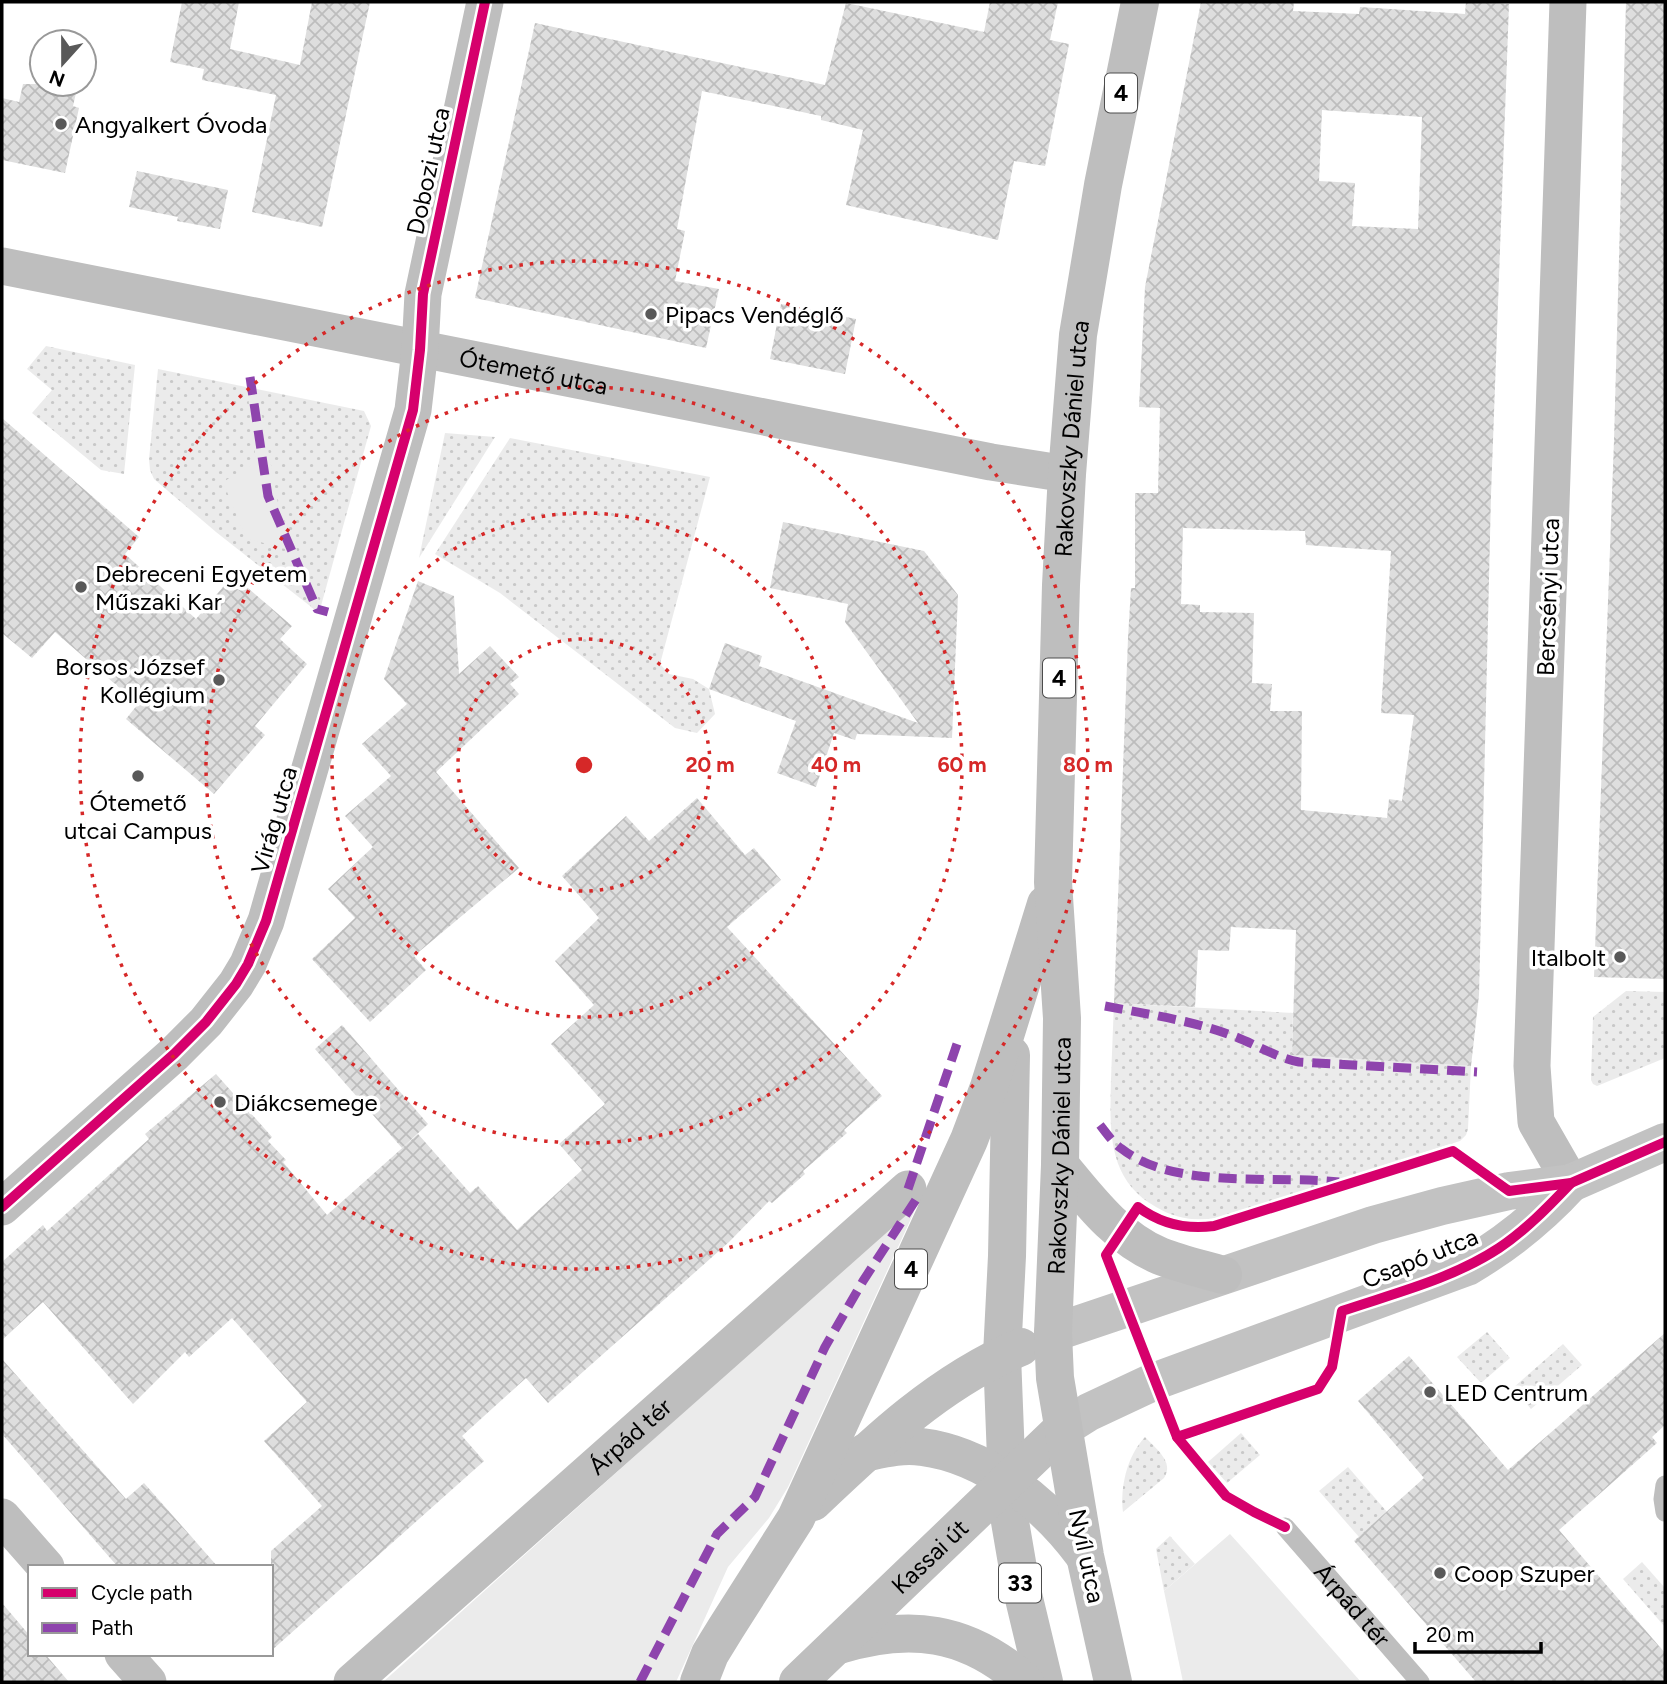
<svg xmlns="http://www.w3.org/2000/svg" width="1667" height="1684" font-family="Figtree,sans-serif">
  <defs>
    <pattern id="grass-dots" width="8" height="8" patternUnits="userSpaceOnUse" patternTransform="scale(1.75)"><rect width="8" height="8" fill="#ebebeb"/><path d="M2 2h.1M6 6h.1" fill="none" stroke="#c8c8c8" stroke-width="1.8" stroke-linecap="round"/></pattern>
    <pattern id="building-cross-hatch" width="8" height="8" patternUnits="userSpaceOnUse" patternTransform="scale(1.75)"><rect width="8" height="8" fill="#dedede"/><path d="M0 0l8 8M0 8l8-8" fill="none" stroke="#bdbdbd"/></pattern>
  </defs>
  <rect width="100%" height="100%" fill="#fff"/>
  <!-- grass -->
  <g fill="url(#grass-dots)">
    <polygon points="46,346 135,365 124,474 101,470 32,413 52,390 27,369"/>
    <polygon points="158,369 364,411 371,426 319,613 216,532 154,479 150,470 149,459"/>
    <polygon points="445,433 495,437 419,558"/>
    <polygon points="510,438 710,477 660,664 669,674 693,679 709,689 715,714 697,733 675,728 500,593 435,554"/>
    <polygon points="1626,991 1665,992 1665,1058 1597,1086 1593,1084 1591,1080 1593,1017"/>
    <path d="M1114,1003L1293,1013L1292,1055L1471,1066L1468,1129L1466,1135L1460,1141L1223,1217C1199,1222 1178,1220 1156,1207C1106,1179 1110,1128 1111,1079C1112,1053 1113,1028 1114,1003Z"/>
    <polygon points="1487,1332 1510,1358 1481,1383 1457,1357"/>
    <polygon points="1563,1344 1582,1365 1531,1409 1513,1388"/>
    <polygon points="1241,1433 1260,1455 1227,1483 1208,1462"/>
    <path d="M1145,1437C1155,1448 1175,1462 1164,1478L1123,1512C1120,1487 1127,1456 1145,1437Z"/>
    <polygon points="1348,1467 1388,1513 1359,1537 1319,1491"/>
    <polygon points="1170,1536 1195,1564 1164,1591 1156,1549"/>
    <polygon points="1642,1562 1665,1588 1665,1627 1623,1579"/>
  </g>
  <!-- park -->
  <g fill="#ebebeb">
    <polygon points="247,388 257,389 279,509 321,605 319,613 311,607 285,549 246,538 223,482 256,462"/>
    <polygon points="910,1209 914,1212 788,1487 769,1518 728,1567 676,1682 383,1682"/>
    <polygon points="1230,1534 1249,1555 1361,1682 1183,1682 1164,1591"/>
  </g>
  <!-- building -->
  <g fill="url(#building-cross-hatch)" fill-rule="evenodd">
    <polygon points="182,2 239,2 230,49 300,65 312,2 370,2 322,227 252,212 276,95 202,80 204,69 170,62"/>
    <polygon points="990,2 1058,2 1050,40 1069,44 1045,166 1014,161 998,240 846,205 863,130 821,120 821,116 702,91 677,229 685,231 675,281 719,289 706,348 475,298 535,23 825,85 846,3 984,32"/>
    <path d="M1201,2H1294L1293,11L1359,14L1360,7L1465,14L1466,2L1509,4L1491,495L1479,995L1471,1066L1292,1055L1296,930L1231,927L1229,951L1198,950L1195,1007L1114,1003L1128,638L1131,588H1135V493H1158L1160,408L1139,407L1145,287ZM1322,110L1422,117L1418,229L1352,226L1355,183L1319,181ZM1183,528L1305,531L1306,545L1391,551L1381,713L1414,715L1402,801L1389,799L1387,818L1301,810L1302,711H1270L1272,684L1252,683L1254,613L1200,612V605L1181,604Z"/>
    <polygon points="1626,2 1665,2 1665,979 1594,977 1614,441"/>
    <polygon points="23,84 78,84 73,106 79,108 65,173 2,160 2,98 19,102"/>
    <polygon points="137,171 228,190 220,229 177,221 178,217 129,207"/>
    <polygon points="781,304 856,319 845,374 770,359"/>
    <polygon points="2,418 139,537 125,554 196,619 233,575 292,626 280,639 307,664 255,726 265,735 214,794 126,719 138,704 55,632 32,658 2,633"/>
    <polygon points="783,522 924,551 958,595 952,738 857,734 855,740 834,733 816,787 777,773 796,721 709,689 725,643 762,656 759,666 918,723 845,622 848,604 770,588"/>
    <polygon points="418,581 454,596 459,674 490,646 519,677 510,684 519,694 436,772 519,868 414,956 426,970 370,1022 312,959 355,918 328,889 373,847 345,816 391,776 362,744 407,704 384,679"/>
    <polygon points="697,798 745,855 754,848 781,880 727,927 882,1096 844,1130 847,1133 803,1171 805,1174 772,1203 769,1201 729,1242 548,1403 526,1378 462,1436 484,1461 271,1651 271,1551 322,1506 264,1441 307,1402 232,1318 189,1357 185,1352 133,1404 43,1302 2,1340 2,1262 43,1225 47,1231 149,1139 145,1134 216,1074 272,1137 268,1141 286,1160 283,1162 327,1215 418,1134 470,1193 478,1186 517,1230 582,1170 559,1144 605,1104 551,1044 594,1005 555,961 599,918 562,876 626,816 649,841"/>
    <polygon points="342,1025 428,1124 402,1148 315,1049"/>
    <polygon points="1665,1333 1665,1425 1652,1437 1657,1443 1559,1530 1665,1653 1665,1682 1476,1682 1354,1541 1424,1478 1358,1401 1409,1356 1508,1470"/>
    <polygon points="2,1359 126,1499 144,1483 218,1567 118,1567 2,1434"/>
    <polygon points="2,1603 30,1636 30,1654 45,1654 69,1682 2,1682"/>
  </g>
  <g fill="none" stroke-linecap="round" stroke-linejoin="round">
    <!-- lane -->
    <g stroke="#bebebe" stroke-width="19">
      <polyline points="1665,1485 1663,1499 1665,1512"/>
      <path id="s1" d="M1285,1527L1420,1682"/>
    </g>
    <!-- street -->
    <g stroke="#bebebe" stroke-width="37">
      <polyline points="1568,2 1532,1066 1536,1122 1571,1183"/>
      <path id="s2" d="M2,266L991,462L1067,474"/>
      <polyline points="2,1207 174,1054 206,1022 236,984 248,964 266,921 413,410 420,350 423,294 485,2"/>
      <polyline points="2,1517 46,1567"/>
      <polyline points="123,1654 148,1682"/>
      <path id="s3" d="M352,1682L908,1189"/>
    </g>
    <!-- secondary -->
    <g stroke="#c2c2c2" stroke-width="38">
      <polyline points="1053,1333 1373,1225 1442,1206 1509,1191 1571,1183 1665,1142"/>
      <path d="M1062,1429L1089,1412L1153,1382L1467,1267C1508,1243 1540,1217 1571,1183"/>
    </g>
    <!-- primary -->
    <g stroke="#bebebe" stroke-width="38">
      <polyline points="1011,1055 1007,1256 1002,1355 1008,1510 1021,1586 1044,1682"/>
      <path d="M1060,1165C1089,1200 1117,1238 1160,1256C1180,1264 1203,1269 1223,1275"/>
      <path d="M864,1453C883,1449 902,1444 922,1447C986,1455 1046,1504 1083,1554"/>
      <path d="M813,1502C876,1442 940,1381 1021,1347"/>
      <path d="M836,1646C909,1623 967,1630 1025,1682"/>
      <polyline points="699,1682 710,1654 726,1628 796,1518 969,1140 989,1087 1046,904"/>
      <path id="s4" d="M798,1682L1062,1429"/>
      <path id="s5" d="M1113,1682L1085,1556L1055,1378L1053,1333L1060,1165L1062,1018L1053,882L1061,585L1067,474L1078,335L1103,185L1140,2"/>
    </g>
    <!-- quiet -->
    <g stroke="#8e44ad" stroke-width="9" stroke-dasharray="18 9" stroke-linecap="butt">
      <polyline points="250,377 268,496 317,609 328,612"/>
      <path d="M1105,1006C1146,1014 1189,1020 1228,1034C1252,1042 1274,1057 1299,1062L1477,1072"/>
      <path d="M1100,1125C1107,1134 1113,1143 1122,1149C1174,1190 1275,1175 1339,1182"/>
      <polyline points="908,1189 957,1044"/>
      <polyline points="640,1682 717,1534 755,1497 825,1347 863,1281 917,1198"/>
    </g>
    <!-- cycleway casing -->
    <g stroke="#fff" stroke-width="15">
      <g id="cycleway">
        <polyline points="2,1207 174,1054 206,1022 236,984 248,964 266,921 413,410 420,350 423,294 485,2"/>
        <path d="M1177,1437L1318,1389L1332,1367L1342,1311C1395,1293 1452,1279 1499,1248C1526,1230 1549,1206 1571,1183"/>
        <path d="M1285,1527L1254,1512L1226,1496L1177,1437L1106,1255L1138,1207C1161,1224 1185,1230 1214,1226L1453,1151L1509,1191L1571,1183L1665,1142"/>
      </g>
    </g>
    <!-- cycleway -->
    <use href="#cycleway" stroke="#d6006c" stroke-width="10"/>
  </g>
  <!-- distance rings -->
  <g fill="none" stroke="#d62828" stroke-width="3.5" stroke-dasharray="3.5 7">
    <circle cx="584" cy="765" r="126"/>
    <circle cx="584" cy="765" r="252"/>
    <circle cx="584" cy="765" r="378"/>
    <circle cx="584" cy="765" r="504"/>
  </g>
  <!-- markers -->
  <g fill="#595959" stroke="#fff" stroke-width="2.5">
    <circle cx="61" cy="124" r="7"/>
    <circle cx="651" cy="314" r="7"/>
    <circle cx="81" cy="587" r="7"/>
    <circle cx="219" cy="680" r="7"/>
    <circle cx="138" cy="776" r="7"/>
    <circle cx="1620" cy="957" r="7"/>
    <circle cx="220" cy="1102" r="7"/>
    <circle cx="1430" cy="1392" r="7"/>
    <circle cx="1440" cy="1573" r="7"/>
  </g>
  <g text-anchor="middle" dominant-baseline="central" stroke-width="7" stroke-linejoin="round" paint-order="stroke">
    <!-- shield labels -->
    <g fill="#fff" stroke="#4c4c4c" stroke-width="2">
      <rect x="1105" y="73.5" width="32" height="39" rx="5"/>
      <rect x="1043" y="658.5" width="32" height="39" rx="5"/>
      <rect x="895" y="1249.5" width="32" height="39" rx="5"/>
      <rect x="999" y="1563.5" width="42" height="39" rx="5"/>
    </g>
    <g font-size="23" font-weight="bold" fill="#000">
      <text x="1121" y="93">4</text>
      <text x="1059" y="678">4</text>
      <text x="911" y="1269">4</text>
      <text x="1020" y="1583">33</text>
    </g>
    <!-- poi labels -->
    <g font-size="24" fill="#000" stroke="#fff" text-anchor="start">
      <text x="75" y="124">Angyalkert Óvoda</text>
      <text x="665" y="314">Pipacs Vendéglő</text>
      <text x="95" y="573">Debreceni Egyetem<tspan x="95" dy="28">Műszaki Kar</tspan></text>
      <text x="205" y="666" text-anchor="end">Borsos József<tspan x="205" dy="28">Kollégium</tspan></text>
      <text x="138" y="802" text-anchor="middle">Ótemető<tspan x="138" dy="28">utcai Campus</tspan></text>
      <text x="1606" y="957" text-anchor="end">Italbolt</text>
      <text x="234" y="1102">Diákcsemege</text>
      <text x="1444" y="1392">LED Centrum</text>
      <text x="1454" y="1573">Coop Szuper</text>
    </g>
    <!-- street labels -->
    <g font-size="24" fill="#000" stroke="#fff">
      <text transform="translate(428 171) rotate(-78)">Dobozi utca</text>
      <text stroke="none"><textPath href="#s2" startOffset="542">Ótemető utca</textPath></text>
      <text stroke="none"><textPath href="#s5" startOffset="1250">Rakovszky Dániel utca</textPath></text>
      <text transform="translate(1548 597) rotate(-88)">Bercsényi utca</text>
      <text transform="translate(274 820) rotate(-74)">Virág utca</text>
      <text stroke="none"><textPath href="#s5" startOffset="532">Rakovszky Dániel utca</textPath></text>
      <text transform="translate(1420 1258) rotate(-22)">Csapó utca</text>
      <text stroke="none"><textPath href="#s3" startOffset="371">Árpád tér</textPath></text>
      <text stroke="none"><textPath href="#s4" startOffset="182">Kassai út</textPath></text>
      <text transform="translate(1087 1556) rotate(78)">Nyíl utca</text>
      <text stroke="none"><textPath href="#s1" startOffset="103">Árpád tér</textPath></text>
    </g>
  </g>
  <circle cx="584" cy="765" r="10" fill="#d62828" stroke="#fff" stroke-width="3.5"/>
  <g font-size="21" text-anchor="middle" font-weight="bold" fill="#d62828" stroke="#fff" stroke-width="7" stroke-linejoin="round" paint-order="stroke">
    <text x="710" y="772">20 m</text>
    <text x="836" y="772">40 m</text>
    <text x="962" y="772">60 m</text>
    <text x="1088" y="772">80 m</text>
  </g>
  <!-- border -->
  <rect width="1667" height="1684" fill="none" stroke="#000000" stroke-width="7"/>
  <!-- legend -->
  <rect x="28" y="1565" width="245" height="91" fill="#ffffff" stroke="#999999" stroke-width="2"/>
  <rect x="42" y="1588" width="35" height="10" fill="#d6006c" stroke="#999999" stroke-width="2"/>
  <text x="91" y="1600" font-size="21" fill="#000000">Cycle path</text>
  <rect x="42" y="1623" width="35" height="10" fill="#8e44ad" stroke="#999999" stroke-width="2"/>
  <text x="91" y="1635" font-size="21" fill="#000000">Path</text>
  <!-- north arrow -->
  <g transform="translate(63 63) rotate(201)"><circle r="33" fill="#ffffff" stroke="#999999" stroke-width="2"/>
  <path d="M0-5L12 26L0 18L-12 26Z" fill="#595959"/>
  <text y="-10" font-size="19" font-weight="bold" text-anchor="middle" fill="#000000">N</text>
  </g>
  <!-- scale -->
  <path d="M1415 1642v10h126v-10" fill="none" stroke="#000000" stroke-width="3.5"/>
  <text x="1426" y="1642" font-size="21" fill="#000000" stroke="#ffffff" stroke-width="5" paint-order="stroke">20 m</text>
</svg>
